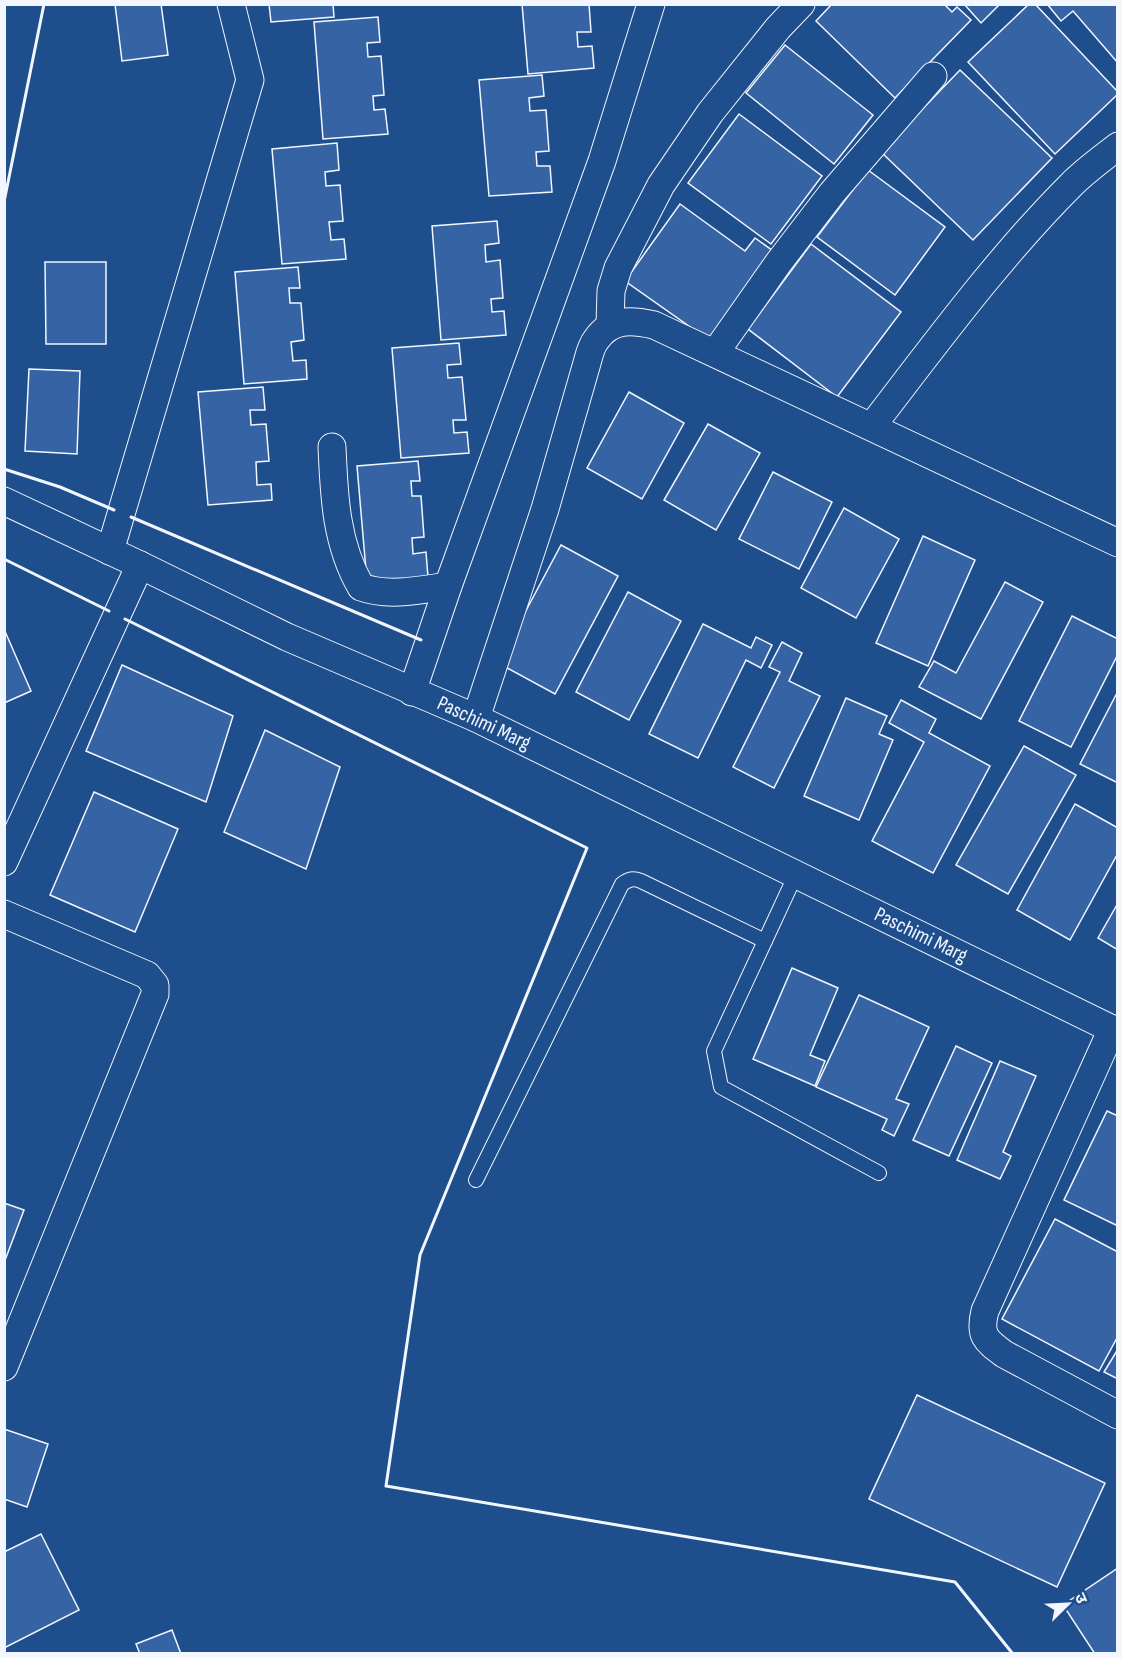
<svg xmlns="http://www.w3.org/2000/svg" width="1122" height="1658" font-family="'Sofia Sans Condensed','Noto Sans Devanagari',sans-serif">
  <rect width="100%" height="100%" fill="#1f4e8c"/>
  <!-- building -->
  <g fill="#3563a3" stroke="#f2f6ff" stroke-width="1.5">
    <polygon points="115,4 161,4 168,55 122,61"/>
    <polygon points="269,4 333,4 334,17 271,22"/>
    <polygon points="522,4 589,4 591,32 577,32 578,47 592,46 594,68 528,74"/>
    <polygon points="832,4 944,4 952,12 957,7 971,20 895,98 816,21"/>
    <polygon points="964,4 1000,4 981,23"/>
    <polygon points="1029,4 1035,4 1118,92 1118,94 1055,154 968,62"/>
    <polygon points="1047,4 1118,4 1118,63 1073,11 1061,21"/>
    <polygon points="378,17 380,42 367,43 368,57 381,56 384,95 373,96 374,110 385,109 388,134 323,139 314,22"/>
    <polygon points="785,45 873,115 834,164 746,93"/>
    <polygon points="960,70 1052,158 973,240 881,152"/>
    <polygon points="542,75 544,96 529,98 530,111 546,110 549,151 536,152 537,166 550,166 552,192 489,196 479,80"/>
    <polygon points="739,114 822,176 771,244 688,183"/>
    <polygon points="337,143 339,170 325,172 326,186 340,185 343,221 329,222 331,240 344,239 346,259 282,264 272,149"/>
    <polygon points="868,170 945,227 895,295 817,237"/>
    <polygon points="680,204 745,251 755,238 776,253 713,343 625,281"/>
    <polygon points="497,221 499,243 485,245 486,262 500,260 503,298 491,299 492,312 504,311 506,335 441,340 432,226"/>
    <polygon points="811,244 901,312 837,397 748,329"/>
    <polygon points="45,262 106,262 106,344 46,344"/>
    <polygon points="298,267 300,288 289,288 290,303 301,303 304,340 291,342 293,361 306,360 307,379 244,384 235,272"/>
    <polygon points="459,343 461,364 447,365 448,378 462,377 466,420 453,420 454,433 467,432 469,453 401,458 392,348"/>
    <polygon points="29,369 80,371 77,454 25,451"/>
    <polygon points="263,387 265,410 250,410 251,425 266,424 269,461 256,462 257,485 271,484 272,500 208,505 198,392"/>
    <polygon points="629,392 684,423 642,499 587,468"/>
    <polygon points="708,424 760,453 716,530 664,500"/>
    <polygon points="418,461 420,481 411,481 412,496 421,496 424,537 412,538 413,554 426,552 428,577 367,582 357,466"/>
    <polygon points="773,472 832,502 799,569 739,539"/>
    <polygon points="844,508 899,539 856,618 801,588"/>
    <polygon points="923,536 975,560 928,666 876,643"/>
    <polygon points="561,545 618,576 555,694 498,663"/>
    <polygon points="1005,582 1043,602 981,719 919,687 934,661 956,673"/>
    <polygon points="628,592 681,621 629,720 576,692"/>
    <polygon points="1072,616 1118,639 1118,654 1071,747 1019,721"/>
    <polygon points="703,624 751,648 756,637 772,645 761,668 746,660 698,758 649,734"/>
    <polygon points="4,629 31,691 4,703"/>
    <polygon points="782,642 802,653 789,681 820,696 774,788 733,767 780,672 769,667"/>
    <polygon points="122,665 233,716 206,802 86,751"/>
    <polygon points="1118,691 1118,783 1080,764"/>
    <polygon points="846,698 887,716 879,734 893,740 859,820 804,796"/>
    <polygon points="901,700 936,719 929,733 990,766 933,873 872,841 924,742 889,723"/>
    <polygon points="265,730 340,767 306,869 224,832"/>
    <polygon points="1024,746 1076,775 1008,894 956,865"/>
    <polygon points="94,792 178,829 135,932 50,895"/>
    <polygon points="1075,804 1118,828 1118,853 1070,940 1017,910"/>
    <polygon points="1118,903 1118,950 1098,938"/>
    <polygon points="792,968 838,988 810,1055 825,1061 815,1086 753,1059"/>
    <polygon points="859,995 929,1027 896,1099 909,1104 894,1136 882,1130 887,1119 816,1087"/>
    <polygon points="956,1046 992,1063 949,1156 913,1140"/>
    <polygon points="1000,1061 1036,1076 1003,1152 1011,1156 1000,1179 957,1160"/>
    <polygon points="1107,1111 1118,1116 1118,1226 1064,1200"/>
    <polygon points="4,1203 24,1210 4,1263"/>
    <polygon points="1055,1219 1118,1252 1118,1336 1099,1371 1002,1319"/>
    <polygon points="1118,1349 1118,1379 1104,1372"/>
    <polygon points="917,1395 1105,1483 1057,1587 869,1499"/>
    <polygon points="4,1429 48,1444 27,1507 4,1499"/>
    <polygon points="41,1534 79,1610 4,1648 4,1552"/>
    <polygon points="1118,1568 1118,1653 1095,1654 1063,1605"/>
    <polygon points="172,1630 181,1654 140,1654 136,1644"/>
  </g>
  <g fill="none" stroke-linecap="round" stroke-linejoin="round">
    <!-- lane casing -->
    <g stroke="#f2f6ff" stroke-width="16">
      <g id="lane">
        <polyline points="796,874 714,1051 721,1087 879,1173"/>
        <path d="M476,1180L622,884C629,879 633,878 641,881L765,941"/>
      </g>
    </g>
    <!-- street casing -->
    <g stroke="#f2f6ff" stroke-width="29">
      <g id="street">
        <polyline points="610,325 611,291 618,268 661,185 710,113 778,28 801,4"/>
        <polyline points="715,353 779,262 832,193 933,76"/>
        <path d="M872,426C936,343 998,258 1072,184C1086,170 1103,158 1118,146"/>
        <path d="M332,447C334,496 336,544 361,587C388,597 421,590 448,586"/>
        <polyline points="4,501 140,565 287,637 476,718 1118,1032"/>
        <polyline points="110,551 250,80 231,4"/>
        <polyline points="412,692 448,586 602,161 651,4"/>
        <path d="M476,718L545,509L587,363C589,356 591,346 596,340C611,318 631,320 654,325L1118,543"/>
        <polyline points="4,862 140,565"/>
        <polyline points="4,914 147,975 155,985 155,994 4,1367"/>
        <path d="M1112,1029L985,1311C979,1335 985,1340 1004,1354L1118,1415"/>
      </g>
    </g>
    <!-- lane -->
    <use href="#lane" stroke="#1f4e8c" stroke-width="14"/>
    <!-- street -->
    <use href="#street" stroke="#1f4e8c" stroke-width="27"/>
    <!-- wall -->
    <g stroke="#f2f6ff" stroke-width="3">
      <polyline points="4,202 44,4"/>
      <polyline points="4,469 60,487 114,510"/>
      <polyline points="131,517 421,640"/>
      <polyline points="4,559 109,611"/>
      <polyline points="125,619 587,848 420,1255 386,1486 955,1582 1013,1654"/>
    </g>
  </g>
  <g text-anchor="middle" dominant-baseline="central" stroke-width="4.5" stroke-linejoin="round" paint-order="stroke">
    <!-- street labels -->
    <g font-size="21" fill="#f2f6ff" stroke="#1f4e8c">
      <text transform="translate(484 723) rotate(25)">Paschimi Marg</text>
      <text transform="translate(921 935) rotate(26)">Paschimi Marg</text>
    </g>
  </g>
  <!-- border -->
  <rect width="1122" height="1658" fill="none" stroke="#f2f6ff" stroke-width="12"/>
  <!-- north arrow -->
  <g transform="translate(1068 1604) rotate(66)" stroke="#1f4e8c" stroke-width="4.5" paint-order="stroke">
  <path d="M0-4.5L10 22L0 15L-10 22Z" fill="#f2f6ff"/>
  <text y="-9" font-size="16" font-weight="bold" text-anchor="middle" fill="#f2f6ff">उ</text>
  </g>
</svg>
